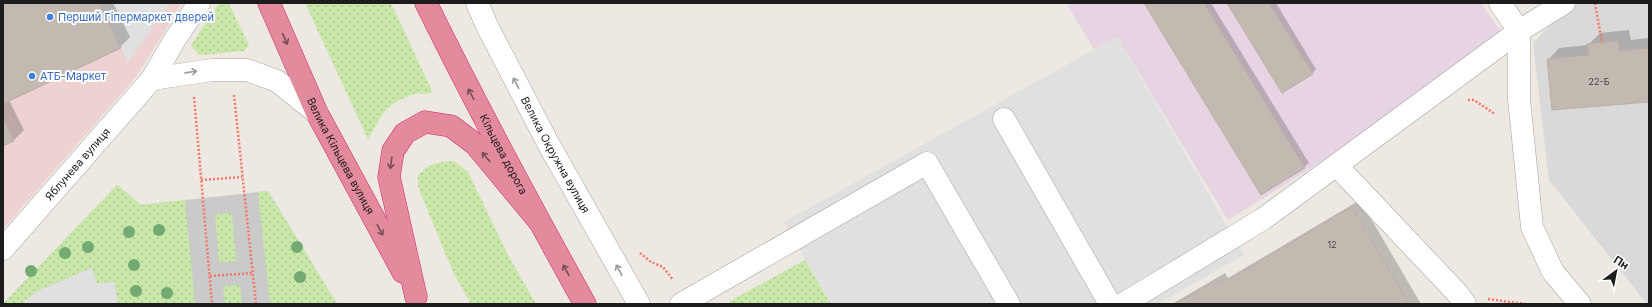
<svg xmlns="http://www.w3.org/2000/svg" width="1652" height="307" font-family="Inter,sans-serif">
  <defs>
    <pattern id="grass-dots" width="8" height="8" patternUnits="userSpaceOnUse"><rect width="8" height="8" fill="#c8e7a8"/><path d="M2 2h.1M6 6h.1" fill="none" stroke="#abc690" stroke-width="1.8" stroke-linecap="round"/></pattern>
  </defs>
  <rect width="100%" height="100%" fill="#ede9e2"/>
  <!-- residential -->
  <polygon fill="#dad9d9" points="1570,3 1649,3 1649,304 1647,304 1549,180 1533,43"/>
  <!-- commercial -->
  <polygon fill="#eed1d1" points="3,3 182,3 136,77 3,229"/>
  <!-- industrial -->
  <polygon fill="#e6d4e3" points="1066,3 1481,3 1502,33 1366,134 1228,220 1117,37 1094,49"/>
  <!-- religious -->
  <polygon fill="#cacaca" points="117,185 141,205 268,191 337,304 3,304"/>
  <!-- grass -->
  <g fill="url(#grass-dots)">
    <polygon points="219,3 229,4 249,45 244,51 199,55 191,45"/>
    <polygon points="305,3 391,3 433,93 413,94 396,102 384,112 368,139"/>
    <path d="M454,161L468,172L508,255L536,304H471L453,272L418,187V175C431,163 437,162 454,161Z"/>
    <polygon points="117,185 141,205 185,200 195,304 118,304 115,282 97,283 92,268 37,291 21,304 3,304"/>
    <polygon points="268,191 337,304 270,304 258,192"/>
    <polygon points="232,213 236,261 219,263 215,214"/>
    <polygon points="805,260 831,304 728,304 730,301"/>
    <polygon points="240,285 242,304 225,304 223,286"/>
  </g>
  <!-- parking -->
  <g fill="#e0e0e0">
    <polygon points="100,3 170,3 128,63"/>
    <polygon points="1117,37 1244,255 1158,304 831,304 784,222"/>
    <polygon points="92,268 97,283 115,282 118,304 21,304 37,291"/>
  </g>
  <!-- shadow -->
  <g fill="#0003">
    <polygon points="3,3 113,3 130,37 120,47 9,100 24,130 14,140 3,145"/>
    <polygon points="1145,3 1211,3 1309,163 1304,167 1261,193"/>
    <polygon points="1228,3 1276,3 1316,69 1312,73"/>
    <polygon points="1629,30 1631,40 1649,38 1649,101 1548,60 1559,48 1588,45 1600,33"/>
    <polygon points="1360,200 1421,304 1172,304 1225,273 1228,278"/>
  </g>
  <!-- building -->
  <g fill="#c2b9b1" stroke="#beafa5">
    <polygon points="3,3 99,3 121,48 3,104"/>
    <polygon points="1144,3 1204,3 1305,168 1261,195"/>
    <polygon points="1227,3 1269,3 1313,74 1282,93"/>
    <polygon points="1618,41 1619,51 1649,48 1649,102 1552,110 1547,59 1589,55 1587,44"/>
    <polygon points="3,117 14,141 3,146"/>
    <polygon points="1352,207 1409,304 1176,304 1217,280 1220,285"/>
  </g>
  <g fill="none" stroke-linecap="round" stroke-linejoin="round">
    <!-- minor casing -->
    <g stroke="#a3a3a3" stroke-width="23">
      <g id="minor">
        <path id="s1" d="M477,3L488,28L549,145L639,304"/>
        <polyline points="1500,3 1519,31 1564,3"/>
        <polyline points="152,79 212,70 247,70 277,81 317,113"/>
        <polyline points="1004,119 1110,304"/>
        <polyline points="1337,166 1458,294 1465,304"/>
        <path id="s2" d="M3,249L152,79L174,41L199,3"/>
        <polyline points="681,304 927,163 1009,304"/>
        <polyline points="1123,304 1263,219 1519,31 1519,99 1532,227 1553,272 1580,304"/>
      </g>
    </g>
    <!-- highway casing -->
    <g stroke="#d22865" stroke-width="23">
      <g id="highway">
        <path id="s3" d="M269,3L317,113L403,272"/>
        <path id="s4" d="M426,3C476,105 530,205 585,304"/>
        <polyline points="416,297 389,177 393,151 405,133 425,122 451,126 475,144 538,220"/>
      </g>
    </g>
    <!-- path -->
    <g stroke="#f6766a" stroke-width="2.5" stroke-dasharray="2 2" stroke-linecap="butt">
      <polyline points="1595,3 1602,43"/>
      <polyline points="234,95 256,304"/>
      <polyline points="194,97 212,304"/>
      <polyline points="1468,100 1474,100 1495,114"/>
      <polyline points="201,180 242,177"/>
      <polyline points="640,253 651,262 663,267 673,280"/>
      <polyline points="210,276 253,273"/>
      <polyline points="1488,299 1525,304"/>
    </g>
    <!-- minor -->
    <use href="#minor" stroke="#fff" stroke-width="22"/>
    <!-- highway -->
    <use href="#highway" stroke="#e48a9d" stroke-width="22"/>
  </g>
  <!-- trees -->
  <g fill="#72aa71">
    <circle cx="159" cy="230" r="6"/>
    <circle cx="129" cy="232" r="6"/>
    <circle cx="88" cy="247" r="6"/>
    <circle cx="297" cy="247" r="6"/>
    <circle cx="65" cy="253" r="6"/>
    <circle cx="134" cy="265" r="6"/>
    <circle cx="31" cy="271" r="6"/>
    <circle cx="300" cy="277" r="6"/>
    <circle cx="136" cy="291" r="6"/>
    <circle cx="167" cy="293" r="6"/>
  </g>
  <!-- one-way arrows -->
  <defs><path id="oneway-shaft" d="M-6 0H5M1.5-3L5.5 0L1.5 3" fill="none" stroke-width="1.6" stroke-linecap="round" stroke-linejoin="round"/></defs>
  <g stroke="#764e56">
    <use href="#oneway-shaft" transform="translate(285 39) rotate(66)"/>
    <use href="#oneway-shaft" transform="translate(471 94) rotate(-118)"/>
    <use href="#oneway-shaft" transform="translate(486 157) rotate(-130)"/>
    <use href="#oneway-shaft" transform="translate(391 163) rotate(98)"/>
    <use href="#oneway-shaft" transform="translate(380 230) rotate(62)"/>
    <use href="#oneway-shaft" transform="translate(566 270) rotate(-119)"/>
  </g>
  <g stroke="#999">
    <use href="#oneway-shaft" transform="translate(191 72) rotate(-8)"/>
    <use href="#oneway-shaft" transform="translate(516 83) rotate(-118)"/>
    <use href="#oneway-shaft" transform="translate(619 270) rotate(-119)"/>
  </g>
  <!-- markers -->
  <g fill="#3f7fe0" stroke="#fff" stroke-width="1.5">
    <circle cx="50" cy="17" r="4"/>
    <circle cx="32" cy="76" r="4"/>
  </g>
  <g text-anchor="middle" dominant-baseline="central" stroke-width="4" stroke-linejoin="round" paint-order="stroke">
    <!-- number labels -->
    <g font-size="9" fill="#464341">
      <text x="1599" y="81">22-Б</text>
      <text x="1332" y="244">12</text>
    </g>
    <!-- shop labels -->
    <g font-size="11" fill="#366cbe" stroke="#fff" text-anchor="start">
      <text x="58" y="17">Перший Гіпермаркет дверей</text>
      <text x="40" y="76">АТБ-Маркет</text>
    </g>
    <!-- street labels -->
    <g font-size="11" fill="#1c1c1c" stroke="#fff">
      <text stroke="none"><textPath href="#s3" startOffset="169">Велика Кільцева вулиця</textPath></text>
      <text stroke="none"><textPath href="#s4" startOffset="170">Кільцева дорога</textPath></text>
      <text stroke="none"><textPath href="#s1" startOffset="171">Велика Окружна вулиця</textPath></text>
      <text stroke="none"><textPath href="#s2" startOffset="113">Яблунева вулиця</textPath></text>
    </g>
  </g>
  <!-- border -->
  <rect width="1652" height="307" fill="none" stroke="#1c1c1c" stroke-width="8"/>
  <!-- north arrow -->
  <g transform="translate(1616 271) rotate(32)" stroke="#ffffff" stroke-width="3" paint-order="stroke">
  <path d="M0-3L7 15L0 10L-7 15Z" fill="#1c1c1c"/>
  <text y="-6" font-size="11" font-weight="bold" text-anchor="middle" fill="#1c1c1c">Пн</text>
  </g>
</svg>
